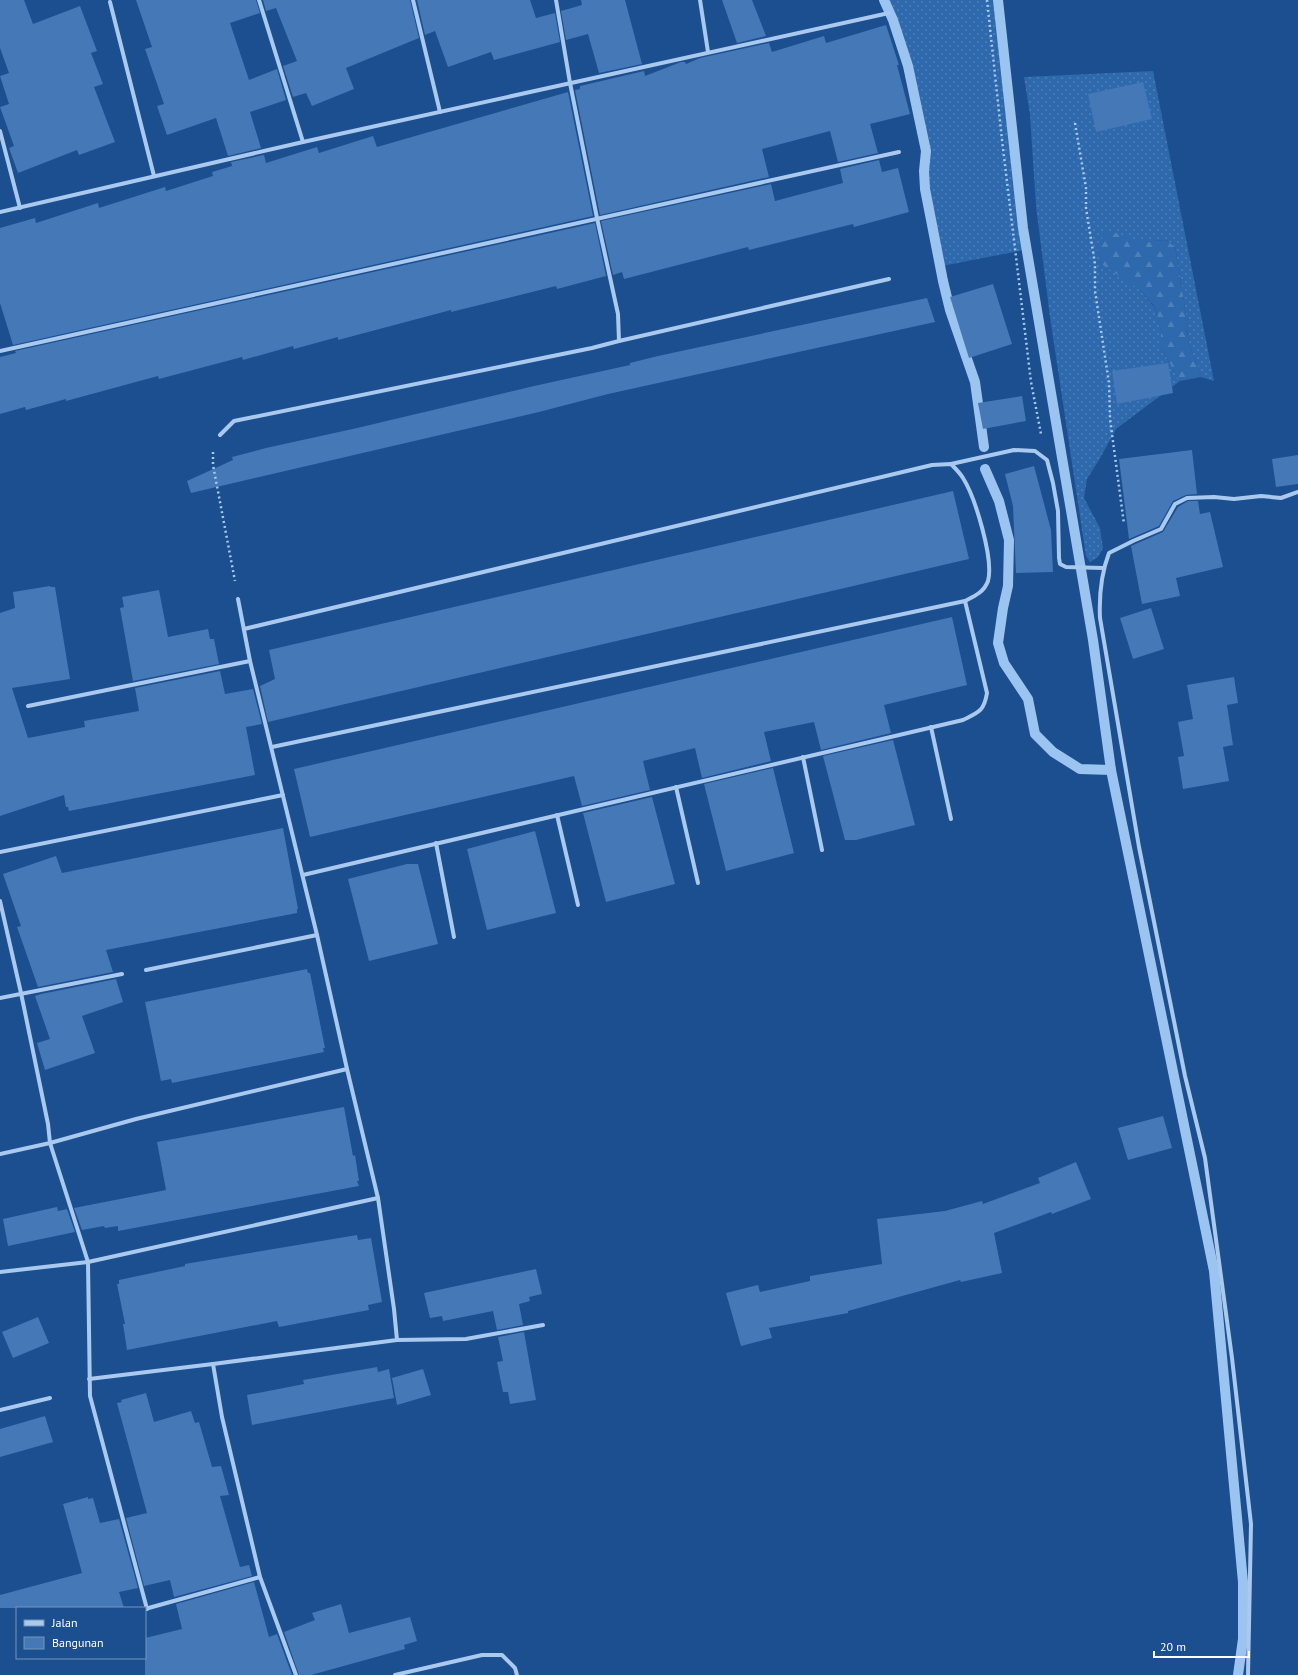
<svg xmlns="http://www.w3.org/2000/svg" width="1298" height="1675" font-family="'PT Sans',sans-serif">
  <defs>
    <pattern id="grass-dots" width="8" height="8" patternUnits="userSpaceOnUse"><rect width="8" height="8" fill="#2e69ad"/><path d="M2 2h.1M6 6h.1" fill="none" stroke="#4d80b9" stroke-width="1.8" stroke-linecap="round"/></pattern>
    <pattern id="forest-firs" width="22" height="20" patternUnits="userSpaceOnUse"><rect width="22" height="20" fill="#2e69ad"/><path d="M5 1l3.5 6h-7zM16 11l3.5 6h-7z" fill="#4d80b9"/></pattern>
  </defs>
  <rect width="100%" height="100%" fill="#1b4f8f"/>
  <!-- grass -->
  <g fill="url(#grass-dots)">
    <polygon points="887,0 995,0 1024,250 942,266 928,189 926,171 929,150 910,65 895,19"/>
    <polygon points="1153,71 1214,381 1201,377 1197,364 1189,345 1184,301 1175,247 1166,240 1142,242 1123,277 1140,290 1155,308 1161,331 1161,348 1180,381 1116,429 1099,460 1087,479 1084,498 1100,528 1103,548 1098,557 1090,562 1086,556 1050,317 1036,206 1030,115 1024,77"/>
  </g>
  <!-- forest -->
  <polygon fill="url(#forest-firs)" points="1108,230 1142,242 1166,240 1175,247 1184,301 1189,345 1197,364 1201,377 1180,381 1161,348 1161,331 1155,307 1140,290 1100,263 1097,245"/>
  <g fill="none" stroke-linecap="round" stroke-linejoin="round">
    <!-- stream -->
    <g stroke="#9cc4f0" stroke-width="10">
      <polyline points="884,0 893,20 908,66 926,151 924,171 925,189 943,281 950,310 975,382 984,447"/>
      <polyline points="998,0 1023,228 1093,640 1111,770 1214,1271 1243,1582 1243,1639 1238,1675"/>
      <polyline points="985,469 999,501 1009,540 1008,586 1003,608 998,643 1004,663 1028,699 1035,734 1053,752 1080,769 1111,770"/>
    </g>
  </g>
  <!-- building -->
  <g fill="#4478b7">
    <polygon points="0,0 24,0 33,24 80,6 97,51 91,53 103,84 94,87 115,142 79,155 77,150 18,173 9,148 14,146 0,107 9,104 0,76 9,73 0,48"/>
    <polygon points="136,0 256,0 260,13 230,23 249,80 277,69 286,100 250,112 261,148 228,156 216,118 167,135 157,106 164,104 145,49 152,47"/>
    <polygon points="263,0 410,0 419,38 346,68 354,89 312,106 306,93 293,97 283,66 297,61 276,8 266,11"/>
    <polygon points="417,0 530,0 536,18 555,13 560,42 494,60 491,52 448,67 435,31 425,35"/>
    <polygon points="581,0 625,0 642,64 599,73 588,34 566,40 561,11 582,5"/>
    <polygon points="722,0 752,0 766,36 737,43"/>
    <polygon points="886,25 899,65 897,65 910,114 870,124 878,153 838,162 830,131 762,149 769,177 600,215 575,90 580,89 580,86 644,71 645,76 681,62 685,62 686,64 700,58 769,43 772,52 824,36 826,43"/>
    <polygon points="1143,82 1152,119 1096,132 1088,94"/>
    <polygon points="568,92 593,216 13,345 0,303 0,228 35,218 36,223 98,203 99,208 165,187 166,191 213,176 212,172 232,166 231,162 264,155 266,163 317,147 319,153 373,136 377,147"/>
    <polygon points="879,160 882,172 898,168 909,212 854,227 853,224 749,250 748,247 624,279 622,272 613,275 601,221 771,184 775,201 843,183 840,169"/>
    <polygon points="595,223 606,276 557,289 556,286 451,312 451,310 338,340 338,337 294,349 293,346 243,360 242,357 159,379 158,376 66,401 66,399 26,410 25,407 0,414 0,357 16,353 15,351"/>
    <polygon points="993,284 1012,344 969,358 950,297"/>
    <polygon points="927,298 935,322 608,394 539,412 191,493 187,481 233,460 232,457 266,448 357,428 534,386 630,365 630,363 658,356"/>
    <polygon points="1168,363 1173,393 1117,404 1112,371"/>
    <polygon points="1022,396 1026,421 983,429 978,403"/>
    <polygon points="1192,450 1197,494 1186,495 1173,501 1159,526 1129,539 1119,459"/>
    <polygon points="1298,455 1298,484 1276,487 1272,459"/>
    <polygon points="1034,466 1051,530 1053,572 1016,573 1013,506 1005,474"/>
    <polygon points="953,491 969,559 268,722 260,686 275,679 269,650"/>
    <polygon points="1188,501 1198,501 1200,514 1210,512 1223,567 1176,578 1180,596 1142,604 1131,546 1163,532 1178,507"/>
    <polygon points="50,586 51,587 55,587 70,679 12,688 28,738 85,727 84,721 139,711 135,688 220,671 225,694 253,689 262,724 246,727 255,775 69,811 68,807 66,807 64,795 0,816 0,613 15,608 13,592"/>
    <polygon points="159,590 168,637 208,629 210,639 214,639 219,664 133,681 120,608 124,607 122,597"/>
    <polygon points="1151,608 1164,649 1133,659 1120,618"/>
    <polygon points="952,617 967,685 884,705 891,733 821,750 814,722 764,732 771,761 702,778 695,748 643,761 650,790 582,806 574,776 310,837 294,769"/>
    <polygon points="1234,677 1238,703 1227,705 1233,745 1223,747 1229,781 1183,789 1178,757 1184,756 1178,722 1193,719 1187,685"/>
    <polygon points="893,740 915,825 856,840 845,840 823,756"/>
    <polygon points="773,768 794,853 726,871 704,784"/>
    <polygon points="652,797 675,884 606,902 583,813"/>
    <polygon points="283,828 298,909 297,909 297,913 106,950 113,972 38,987 17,927 21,926 3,874 56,856 62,873"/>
    <polygon points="535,831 556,913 487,930 467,849"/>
    <polygon points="407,864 418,864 438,944 369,961 348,879"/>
    <polygon points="307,969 308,973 310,973 325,1048 323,1048 324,1052 172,1083 171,1079 161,1081 145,1002"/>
    <polygon points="116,979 123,1002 82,1016 95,1053 45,1070 37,1043 50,1039 35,996 41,994"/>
    <polygon points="344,1107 353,1156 355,1155 359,1181 357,1181 359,1186 118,1231 118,1226 105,1228 104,1226 82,1230 74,1208 166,1190 157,1142"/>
    <polygon points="1163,1116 1172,1148 1128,1160 1118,1128"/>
    <polygon points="1076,1162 1091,1199 1052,1214 1051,1212 994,1233 1002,1273 961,1282 960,1280 848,1311 848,1313 769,1328 772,1338 741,1346 726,1293 758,1285 760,1292 810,1281 810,1276 882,1264 877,1219 945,1211 982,1201 983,1204 1040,1183 1038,1178"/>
    <polygon points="57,1207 58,1211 67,1209 75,1232 8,1246 3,1219"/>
    <polygon points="357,1235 358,1240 371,1238 382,1302 368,1305 369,1310 279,1327 277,1321 127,1350 123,1324 125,1324 117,1284 119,1284 119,1280 185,1266 185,1264"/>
    <polygon points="536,1269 542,1294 529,1297 530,1301 519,1304 523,1325 497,1330 493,1311 443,1321 442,1316 430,1318 424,1293"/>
    <polygon points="38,1317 49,1343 13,1358 2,1332"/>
    <polygon points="524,1332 536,1400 510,1404 508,1392 503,1392 497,1362 503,1361 498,1337"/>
    <polygon points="377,1367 378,1372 389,1369 394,1398 252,1425 247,1395 304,1384 303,1380"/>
    <polygon points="423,1369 431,1395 397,1405 392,1378"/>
    <polygon points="146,1393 154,1422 191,1411 195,1423 199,1422 212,1467 221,1466 229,1495 220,1496 240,1567 249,1565 252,1576 174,1597 170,1580 144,1586 126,1518 147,1513 117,1403 122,1402 121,1400"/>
    <polygon points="45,1416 53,1442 0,1457 0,1429"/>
    <polygon points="88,1497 88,1499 93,1498 100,1523 119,1519 138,1588 119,1592 124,1608 0,1608 0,1595 82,1573 63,1504"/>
    <polygon points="254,1582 269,1637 277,1634 292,1675 145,1675 145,1638 182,1629 176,1604"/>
    <polygon points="341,1604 349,1633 410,1617 417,1641 404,1645 405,1649 311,1675 299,1675 284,1632 315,1620 312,1613"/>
  </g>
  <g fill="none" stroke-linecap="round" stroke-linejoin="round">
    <!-- path -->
    <g stroke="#a9c9ee" stroke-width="2.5" stroke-dasharray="2 3" stroke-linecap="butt">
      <polyline points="987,0 1002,140 1031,382 1041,434"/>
      <polyline points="1075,123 1086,188 1086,208 1095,264 1095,291 1109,383 1110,419 1124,524"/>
      <polyline points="213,452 213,465 235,581"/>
    </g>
    <!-- street -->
    <g stroke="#a9c9ee" stroke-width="4">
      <polyline points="259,0 303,142"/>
      <polyline points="413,0 440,112"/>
      <polyline points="700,0 708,52"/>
      <polyline points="110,2 154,176"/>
      <polyline points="0,131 20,208"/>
      <polyline points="0,212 303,142 889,13"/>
      <polyline points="619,341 889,279"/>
      <polyline points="0,351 899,152"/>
      <polyline points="220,435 234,421 592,348 619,341 618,314 597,218 570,83 556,0"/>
      <polyline points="951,464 1014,450 1035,451 1047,460 1053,483 1058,511 1059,558 1060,564 1066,567 1103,568"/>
      <polyline points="238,599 250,661 317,935 347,1069 378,1198 394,1309 397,1340 213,1364 222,1417 260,1577 296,1675"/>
      <path d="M244,629L932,465L951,464C955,468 960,473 963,478C975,497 994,559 988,581C984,592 975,596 965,601L272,747"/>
      <polyline points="28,706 250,661"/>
      <polyline points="931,727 951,819"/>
      <polyline points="803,757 822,850"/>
      <polyline points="676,787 698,883"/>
      <polyline points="557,815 578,905"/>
      <polyline points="436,843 454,937"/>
      <polyline points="0,852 283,795"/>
      <path d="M303,875L963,720C979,712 984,711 987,693L965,601"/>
      <polyline points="0,901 21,993 48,1124 50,1143 0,1154"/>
      <polyline points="146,970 317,935"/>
      <polyline points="0,998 122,974"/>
      <polyline points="0,1272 88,1262 378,1198"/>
      <polyline points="397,1340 466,1339 543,1325"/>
      <polyline points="89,1379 213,1364"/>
      <polyline points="0,1410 50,1398"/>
      <polyline points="145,1609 260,1577"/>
      <polyline points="147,1609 90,1396 88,1262 50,1143 136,1119 347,1069"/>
      <polyline points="395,1675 482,1655 502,1655 515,1668 517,1675"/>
      <path d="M1248,1675L1251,1524L1232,1358L1205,1158L1185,1076L1139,847L1100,618C1099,596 1101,574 1109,553L1133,541L1161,529L1175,504L1187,498L1214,497L1234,499L1261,496L1281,498L1298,492"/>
    </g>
  </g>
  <!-- legend -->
  <rect x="16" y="1607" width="130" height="52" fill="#1b4f8f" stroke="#7695bc"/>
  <rect x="24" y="1620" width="20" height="6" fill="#a9c9ee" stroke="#7695bc"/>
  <text x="52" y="1627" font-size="12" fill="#ffffff">Jalan</text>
  <rect x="24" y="1637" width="20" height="12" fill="#4478b7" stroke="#7695bc"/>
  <text x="52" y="1647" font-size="12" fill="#ffffff">Bangunan</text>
  <!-- scale -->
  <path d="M1154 1651v6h95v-6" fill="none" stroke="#ffffff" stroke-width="2"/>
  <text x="1160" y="1651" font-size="12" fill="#ffffff" stroke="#1b4f8f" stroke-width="3" paint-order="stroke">20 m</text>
</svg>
